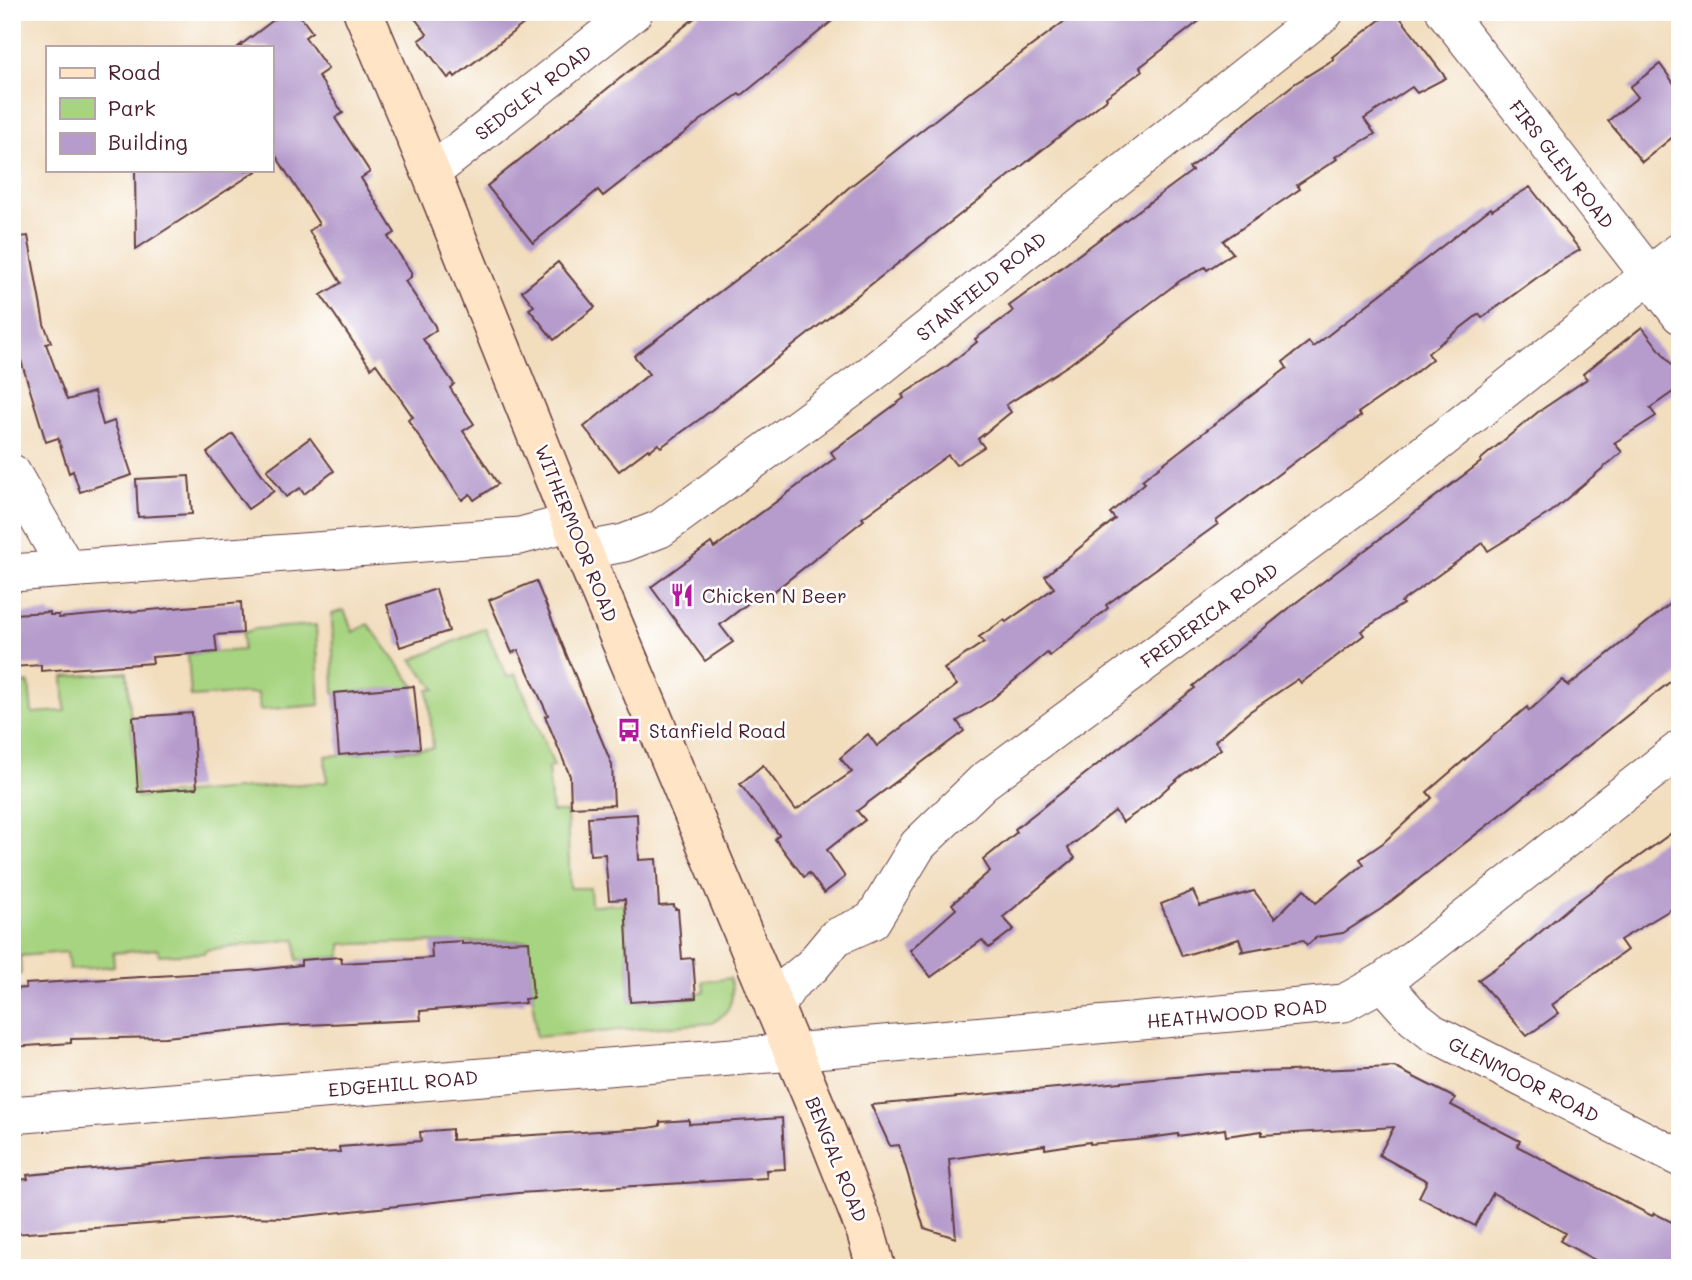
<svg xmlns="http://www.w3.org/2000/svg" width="1692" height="1280" font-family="Mali,sans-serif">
  <rect width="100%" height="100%" fill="#fff"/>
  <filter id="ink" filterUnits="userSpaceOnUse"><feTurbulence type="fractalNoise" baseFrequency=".0143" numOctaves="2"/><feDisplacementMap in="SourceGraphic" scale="14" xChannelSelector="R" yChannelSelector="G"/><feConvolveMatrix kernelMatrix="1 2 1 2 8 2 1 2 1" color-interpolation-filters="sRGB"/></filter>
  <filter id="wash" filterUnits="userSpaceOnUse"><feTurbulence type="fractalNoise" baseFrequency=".00686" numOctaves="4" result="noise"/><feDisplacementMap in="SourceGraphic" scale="28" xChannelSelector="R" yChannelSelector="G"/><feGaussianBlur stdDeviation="1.57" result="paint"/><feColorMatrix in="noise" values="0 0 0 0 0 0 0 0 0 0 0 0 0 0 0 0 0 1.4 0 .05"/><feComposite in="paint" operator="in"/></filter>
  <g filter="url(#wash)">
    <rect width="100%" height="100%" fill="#f2ddbd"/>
    <!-- green -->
    <g fill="#a7d481" stroke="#787a56" stroke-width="2">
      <polygon points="344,610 353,632 368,624 415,687 334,693 332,614"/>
      <polygon points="316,625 320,705 260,710 258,693 191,697 188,654 243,650 243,633 255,629"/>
      <path d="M485,628L507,677L516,674L554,766L548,767L552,812H567L570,888H590L591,905L625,904L630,1002L696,998V993L704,992L703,982L730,978C735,999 731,1012 712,1023L536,1037L528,941L341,944V957L297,960L296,939L205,950V953L159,955L158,949L113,953L114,966L69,970L67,952L20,956L21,974L12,975V685L29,683L32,713L65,711L63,677L127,672L137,797L327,782L325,756L362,753L397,737L398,751L433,748L428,690L435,689L412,660Z"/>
    </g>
    <g id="blocks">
      <!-- building -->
      <g fill="#b69ccc">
        <polygon points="284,12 297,12 312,32 305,37 328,69 318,76 343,113 335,118 370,172 361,178 395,233 388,237 411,272 411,277 405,281 435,326 436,330 423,339 454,384 450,388 474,424 463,431 498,484 474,500 470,494 462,500 408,420 413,417 376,364 371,368 321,295 341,283 309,231 319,224 271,148 271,47 238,47"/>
        <polygon points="410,12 539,12 455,77 453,74 448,78 419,40 427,34"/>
        <polygon points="702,12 843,12 741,96 739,94 701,120 603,196 598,190 533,243 487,186"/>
        <polygon points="1077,12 1211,12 1140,67 1142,71 1106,97 1107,99 700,419 661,447 658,444 649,451 648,449 619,471 584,427 649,374 634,356 811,223 847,189 974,89"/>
        <polygon points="1390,12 1396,12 1446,78 1417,93 1412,87 1364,119 1375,134 1335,157 1337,159 1297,185 1300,189 1223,241 1233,253 1207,270 1205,267 1181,280 1070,364 1006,405 1011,412 978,439 984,447 956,465 948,455 862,518 864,520 768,596 764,591 720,625 733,642 705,661 651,587 711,543 714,548 835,458 831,452 904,398 902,395 946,367 977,342 975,339 1013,311 1009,306 1192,171 1189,168 1230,135 1294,84 1334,59 1332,57"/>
        <polygon points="1660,64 1680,92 1680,131 1642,162 1608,121 1638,97 1630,87"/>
        <polygon points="135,170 258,170 136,249"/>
        <polygon points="1530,187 1580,250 1554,265 1482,318 1479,314 1428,353 1432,359 1410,377 1358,413 1361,416 1300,458 1216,521 1218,524 1106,605 1108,608 1050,656 1047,653 991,700 957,721 964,731 857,811 865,820 827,850 845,877 824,893 809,873 804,877 775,839 779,835 740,784 763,765 796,810 852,772 840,758 868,734 877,746 957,685 944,669 984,642 979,637 1004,620 1006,622 1054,588 1045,576 1115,519 1110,513 1145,483 1142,480 1287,368 1283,362 1309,342 1313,347 1491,208 1492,210"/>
        <polygon points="28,236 44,324 51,342 46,344 67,400 94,392 103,425 114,421 132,475 80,492 73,471 69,473 58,438 46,442 19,354 12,357 12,238"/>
        <polygon points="558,262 595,307 554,340 529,309 534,306 522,291"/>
        <polygon points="1642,327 1680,376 1680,387 1650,408 1656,416 1614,443 1622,452 1551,512 1488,551 1483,543 1401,602 1403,604 1361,631 1364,635 1329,662 1301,683 1298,679 1249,712 1215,741 1221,749 1182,775 1149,804 1123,822 1115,811 1068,848 1075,858 1003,917 1014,929 989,948 982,940 931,977 910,950 956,909 952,904 990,871 983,860 1017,832 1015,829 1195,688 1193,686 1298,601 1481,462 1480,460 1538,412 1587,379 1583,374"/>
        <polygon points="233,434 274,491 248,509 207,453"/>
        <polygon points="310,438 334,471 304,494 300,488 286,497 267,470"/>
        <polygon points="189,476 192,514 138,517 136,479"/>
        <polygon points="536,581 612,765 614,805 571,807 570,776 545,716 548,715 518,650 512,653 489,600"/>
        <polygon points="436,589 449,631 400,647 387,605"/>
        <polygon points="1680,596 1680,674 1381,909 1343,933 1317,937 1307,945 1303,940 1240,952 1243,950 1239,939 1182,956 1161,904 1193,891 1200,906 1254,891 1275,918 1304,889 1316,903 1364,864 1360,859 1383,843 1432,798 1427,792 1490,738 1527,707 1529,711 1563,680 1568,686"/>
        <polygon points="241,602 243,633 215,635 217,652 152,657 153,663 41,671 41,665 12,667 12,614 50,612 50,615 59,615 59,618"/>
        <polygon points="414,686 420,748 339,755 334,693"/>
        <polygon points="192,713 197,788 138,792 133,717"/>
        <polygon points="637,814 639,860 656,859 659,906 674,905 675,909 678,909 682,959 693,958 696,998 630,1002 625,899 609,900 605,854 590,855 588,817"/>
        <polygon points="1680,827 1680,904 1620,940 1627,950 1552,1005 1559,1013 1527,1036 1478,980 1510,958 1572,905"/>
        <polygon points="462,941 462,944 529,941 533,998 524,999 525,1003 420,1011 421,1020 281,1026 165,1037 71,1039 71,1043 12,1047 12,989 26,988 25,984 257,970 301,965 301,960 341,957 342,963 432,958 431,943"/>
        <polygon points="1394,1067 1455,1098 1451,1105 1520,1141 1517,1146 1652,1216 1654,1213 1680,1226 1680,1268 1609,1268 1560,1241 1565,1233 1493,1193 1475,1226 1419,1197 1427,1181 1379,1155 1394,1127 1262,1135 1262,1131 1226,1136 1225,1129 1178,1136 1178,1134 1136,1140 1090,1144 1090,1142 1045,1149 1045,1145 949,1159 956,1238 924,1228 899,1145 890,1146 871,1105 1208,1074"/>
        <polygon points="782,1118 785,1169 766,1170 767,1178 518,1193 286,1218 242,1217 14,1234 12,1180 28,1179 27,1175 228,1157 340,1152 339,1147 421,1141 420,1132 452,1129 452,1140 648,1128 660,1126 660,1122 689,1120 689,1124"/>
      </g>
    </g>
  </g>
  <g filter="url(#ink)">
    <use href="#blocks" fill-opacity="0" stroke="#633c41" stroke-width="2"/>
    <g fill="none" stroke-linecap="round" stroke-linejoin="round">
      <!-- street casing -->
      <g stroke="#633c41" stroke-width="39">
        <g id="street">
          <polyline points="1445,12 1680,315"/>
          <polyline points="431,173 634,12"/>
          <polyline points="12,473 67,569"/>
          <polyline points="583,551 624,543 660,529 866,378 1325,12"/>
          <polyline points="12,573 520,536 572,522"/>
          <polyline points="1382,982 1414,1018 1433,1033 1680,1158"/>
          <polyline points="774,1009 790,984 812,966 836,937 872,921 918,845 983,782 1382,487 1680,251"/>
          <polyline points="12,1115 793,1052 1344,1003 1382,982 1426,949 1680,749"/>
        </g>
      </g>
      <!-- secondary casing -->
      <g stroke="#633c41" stroke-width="41">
        <polyline id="secondary" points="363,12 431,173 583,551 827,1133 866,1232 876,1268"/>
      </g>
      <!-- street -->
      <use href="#street" stroke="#fff" stroke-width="37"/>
      <!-- secondary -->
      <use href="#secondary" stroke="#ffe4c6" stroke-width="38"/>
    </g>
  </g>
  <!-- icons -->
  <defs>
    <g id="restaurant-bare" transform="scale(1.89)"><path d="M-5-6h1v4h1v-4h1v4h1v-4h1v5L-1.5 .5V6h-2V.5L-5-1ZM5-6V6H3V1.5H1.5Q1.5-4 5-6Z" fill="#b5179e" stroke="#fff" stroke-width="2.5" paint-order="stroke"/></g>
    <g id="bus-bare" transform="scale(1.89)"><path d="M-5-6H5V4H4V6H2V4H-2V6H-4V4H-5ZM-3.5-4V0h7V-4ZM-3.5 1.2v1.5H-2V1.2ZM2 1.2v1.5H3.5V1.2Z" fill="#b5179e" stroke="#fff" stroke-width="2.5" paint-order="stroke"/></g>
  </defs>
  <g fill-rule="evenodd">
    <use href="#restaurant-bare" x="682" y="595"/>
    <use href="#bus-bare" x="629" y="730"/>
  </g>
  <g text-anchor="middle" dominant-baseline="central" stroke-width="5" stroke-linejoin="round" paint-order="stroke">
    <!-- street labels -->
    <g font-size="19" fill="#4a1f2b" stroke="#fff">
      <text transform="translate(533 92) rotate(-38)">SEDGLEY ROAD</text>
      <text transform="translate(1562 164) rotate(52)">FIRS GLEN ROAD</text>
      <text transform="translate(981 286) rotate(-39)">STANFIELD ROAD</text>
      <text transform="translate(577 533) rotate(68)">WITHERMOOR ROAD</text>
      <text transform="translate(1209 615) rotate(-36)">FREDERICA ROAD</text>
      <text transform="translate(1237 1013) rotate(-5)">HEATHWOOD ROAD</text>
      <text transform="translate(1524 1079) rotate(27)">GLENMOOR ROAD</text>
      <text transform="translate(403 1083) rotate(-5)">EDGEHILL ROAD</text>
      <text transform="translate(837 1159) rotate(68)">BENGAL ROAD</text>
    </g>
    <!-- poi labels -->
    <g font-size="19" fill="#4a1f2b" stroke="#fff" text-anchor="start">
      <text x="702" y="595">Chicken N Beer</text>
      <text x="649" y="730">Stanfield Road</text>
    </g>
  </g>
  <!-- margin -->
  <rect width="1692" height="1280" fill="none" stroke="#fff" stroke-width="42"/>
  <!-- legend -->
  <rect x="46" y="46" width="228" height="126" fill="#ffffff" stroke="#b7a5aa" stroke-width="2"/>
  <rect x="60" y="68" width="35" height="10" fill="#ffe4c6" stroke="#b7a5aa" stroke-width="2"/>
  <text x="108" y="80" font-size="21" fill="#4a1f2b">Road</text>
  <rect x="60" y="98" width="35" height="21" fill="#a7d481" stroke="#b7a5aa" stroke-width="2"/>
  <text x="108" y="116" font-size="21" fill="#4a1f2b">Park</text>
  <rect x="60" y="133" width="35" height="21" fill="#b69ccc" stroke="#b7a5aa" stroke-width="2"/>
  <text x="108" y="150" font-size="21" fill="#4a1f2b">Building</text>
</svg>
